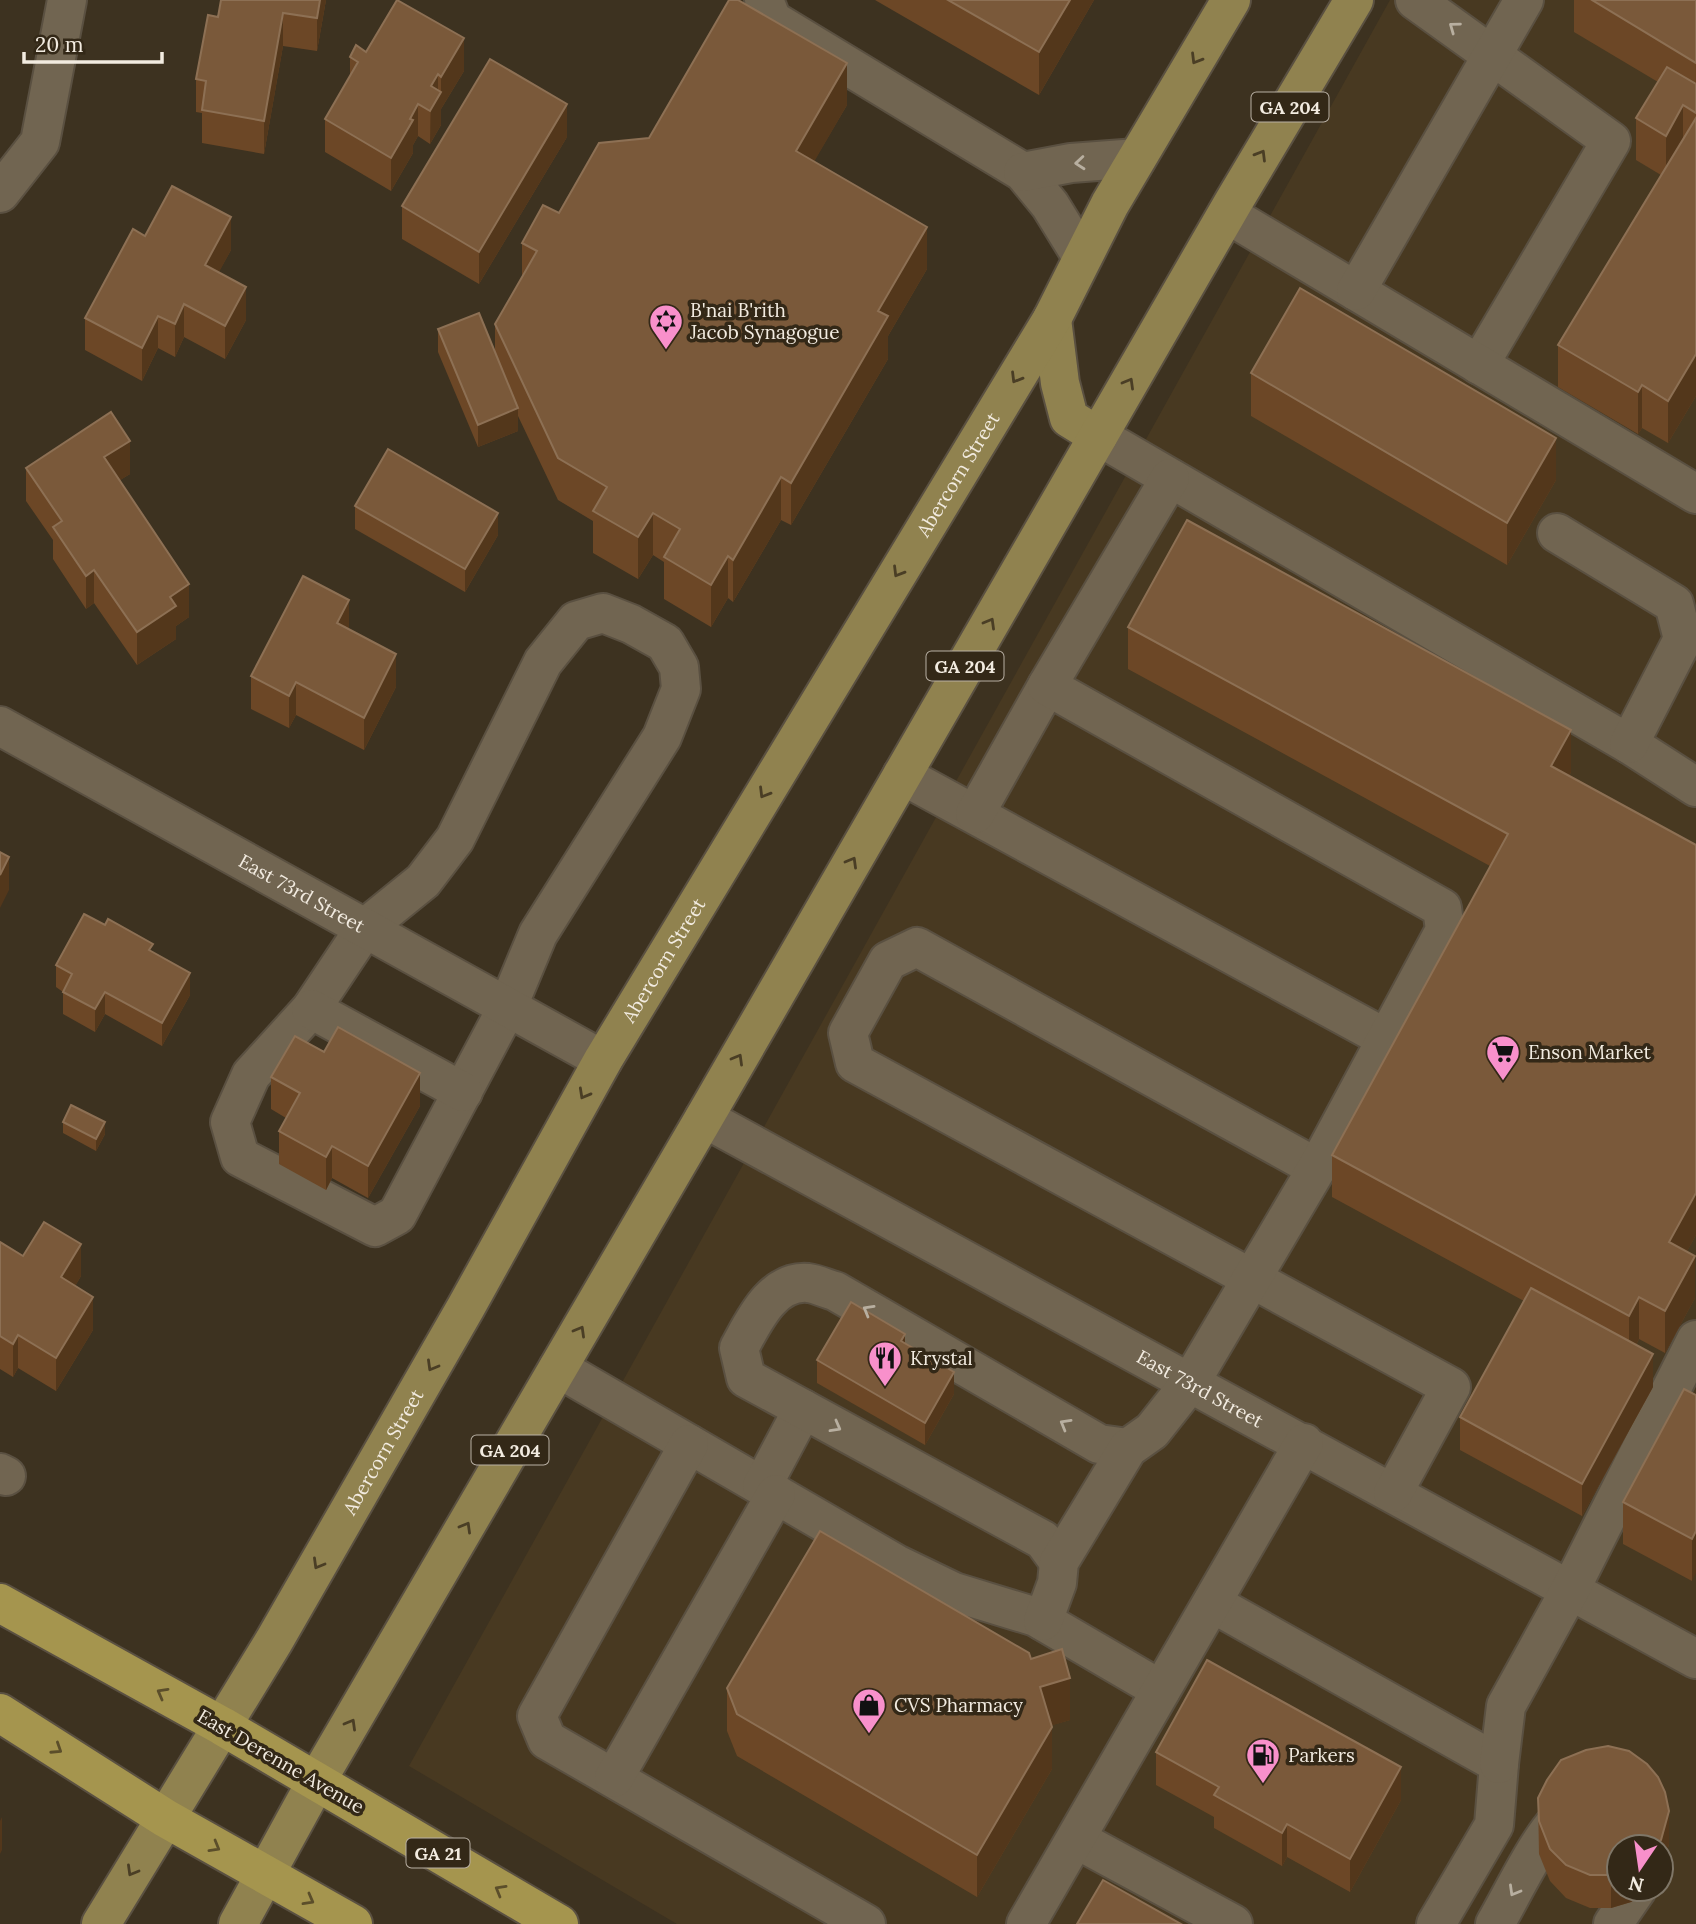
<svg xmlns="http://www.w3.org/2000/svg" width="1696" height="1924" font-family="Lora,serif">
  <rect width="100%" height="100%" fill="#3d3220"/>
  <!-- built -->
  <path fill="#483921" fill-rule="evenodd" d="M1390,0H1696V1924H677L409,1766ZM1619,1847H1661V1889H1619Z"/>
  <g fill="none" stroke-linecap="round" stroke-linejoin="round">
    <!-- minor casing -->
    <g stroke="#5a5041" stroke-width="42">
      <g id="minor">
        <polyline points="764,0 772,20 1023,172 1050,205 1082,257"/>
        <polyline points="1415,0 1611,141 1479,365"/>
        <polyline points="1023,172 1071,163 1137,158"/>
        <polyline points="0,193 40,142 67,0"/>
        <polyline points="1227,214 1696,494"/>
        <polyline points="1356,291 1524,0"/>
        <polyline points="1098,436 1629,744 1696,787"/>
        <polyline points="1557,533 1674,604 1683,639 1629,744"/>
        <polygon points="603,613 631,624 665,643 679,667 681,689 662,737 538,934 508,1006 397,1215 375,1227 240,1157 230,1122 251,1075 311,1009 365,928 423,881 455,839 543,662 576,621"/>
        <path id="s1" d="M0,726L603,1060"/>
        <polyline points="902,775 1387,1039"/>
        <polyline points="975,814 1047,686"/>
        <polyline points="311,1009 463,1092"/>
        <path id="s2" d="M704,1118L1696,1659"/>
        <polyline points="1317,1168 917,947 888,961 848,1033 855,1063 1451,1387 1393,1493"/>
        <polyline points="558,1368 896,1564 954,1592 1036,1617 1161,1690"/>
        <polyline points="689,1444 537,1716 547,1740 866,1924"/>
        <polyline points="0,1473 6,1476"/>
        <polyline points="762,1486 803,1409"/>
        <path d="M1059,1562L1043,1540L746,1378L739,1348C754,1321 772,1280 808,1283C817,1284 827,1289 835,1291L1099,1444L1128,1448"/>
        <polyline points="1212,1603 1499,1764 1494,1825 1436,1924"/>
        <polyline points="1043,1621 1057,1583 1059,1562 1128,1448 1152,1431 1190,1383 1317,1168 1445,930 1442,908 1047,686 1170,478"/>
        <polyline points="1499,1764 1506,1706 1570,1590 1696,1340"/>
        <polyline points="614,1778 776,1494"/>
        <polyline points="1076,1839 1233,1924"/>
        <polyline points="1026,1924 1304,1443"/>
        <path d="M1495,1924C1514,1892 1542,1829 1571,1808"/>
        <polyline points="1613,1924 1637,1889"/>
      </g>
    </g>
    <!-- major casing -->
    <g stroke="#5a5041" stroke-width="42">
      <g id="major">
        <polyline points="1052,319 1060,383 1069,418 1098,436"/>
        <path id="s3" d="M101,1924L274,1641L466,1307L603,1060L1052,319L1110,204L1231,0"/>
        <polyline points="238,1924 316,1782 704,1118 1234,201 1354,0"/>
      </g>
    </g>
    <!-- highway casing -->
    <g stroke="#5a5041" stroke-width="42">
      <g id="highway">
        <polyline points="0,1603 222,1726 559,1924"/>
        <polyline points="0,1713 165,1818 353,1924"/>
      </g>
    </g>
    <!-- minor -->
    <use href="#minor" stroke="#716551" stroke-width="38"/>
    <!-- major -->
    <use href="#major" stroke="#90824f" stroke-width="38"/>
    <!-- highway -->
    <use href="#highway" stroke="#a5954e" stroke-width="38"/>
  </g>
  <!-- wall -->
  <g fill="#6c4726">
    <polygon points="221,0 326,0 317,51 283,46 264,154 202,143 202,113 196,112 196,79 218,17"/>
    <polygon points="875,0 1094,0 1039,95"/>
    <polygon points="1574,0 1696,0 1696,396 1668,443 1642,428 1638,434 1558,387 1558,345 1661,175 1636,160 1636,118 1658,82 1574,32"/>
    <polygon points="366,52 464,71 441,109 441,125 430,144 418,136 413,145 413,153 391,191 325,152 325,119 350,76 350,57"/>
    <polygon points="847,105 814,161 927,269 888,336 888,359 791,525 781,520 733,602 728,598 711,627 664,599 664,562 653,555 638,579 593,553 593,521 558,500 518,416 518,431 478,447 438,352 438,329 495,351 495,324 522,278 522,243 649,138"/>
    <polygon points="567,137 479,284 402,239 402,206"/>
    <polygon points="145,236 231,250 218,273 246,320 225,359 184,337 175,357 158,348 142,381 85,350 85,318"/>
    <polygon points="1251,373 1556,480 1507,565 1251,416"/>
    <polygon points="26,468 130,474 120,480 189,617 176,626 176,639 137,665 94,603 86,609 53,559 53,540 26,501"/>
    <polygon points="355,506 498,535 465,592 355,529"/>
    <polygon points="1128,627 1571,772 1569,776 1696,1235 1687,1251 1695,1298 1665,1353 1639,1339 1636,1345 1653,1387 1582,1516 1460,1450 1460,1417 1524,1301 1332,1197 1332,1155 1490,866 1128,669"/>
    <polygon points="349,629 396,687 364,750 296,715 289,728 251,709 251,676"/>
    <polygon points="105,925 153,952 190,995 162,1046 105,1014 95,1032 63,1014 63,992 56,987 56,965"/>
    <polygon points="271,1077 420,1106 368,1198 332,1178 326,1190 279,1164 279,1131 286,1118 271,1109"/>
    <polygon points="63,1122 105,1134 96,1151 63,1133"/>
    <polygon points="0,1242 23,1256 81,1276 75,1286 93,1330 56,1391 18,1368 13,1377 0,1369"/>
    <polygon points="817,1360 954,1394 925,1445 817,1383"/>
    <polygon points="1696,1395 1692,1581 1623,1544 1623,1502"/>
    <polygon points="1031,1659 1070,1720 1052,1725 1052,1769 977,1897 737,1756 727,1731 727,1688"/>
    <polygon points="1156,1752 1401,1800 1350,1892 1287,1857 1282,1866 1214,1828 1214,1817 1156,1785"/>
    <polygon points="1538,1798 1669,1844 1661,1873 1640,1896 1631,1902 1611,1908 1590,1908 1566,1898 1550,1881 1539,1854"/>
  </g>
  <!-- shaded-wall -->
  <g fill="#53371b">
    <polygon points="320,0 326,0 317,51 317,18"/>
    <polygon points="1070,0 1094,0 1039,95 1039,52"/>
    <polygon points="283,13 283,46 264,154 264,121"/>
    <polygon points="464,38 464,71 441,109 441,125 430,144 431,86 438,74 438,98 441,93 441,77"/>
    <polygon points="847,63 847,105 796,193 796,151"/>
    <polygon points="418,104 418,136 413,145 413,153 391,191 391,158 410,119"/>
    <polygon points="567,104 567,137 479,284 479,252"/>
    <polygon points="1683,105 1683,148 1666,178 1666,136"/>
    <polygon points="231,217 231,250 205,298 205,265"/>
    <polygon points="927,227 927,269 888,336 888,359 791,525 791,483 878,311"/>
    <polygon points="246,287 246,320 225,359 225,326"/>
    <polygon points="184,304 184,337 175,357 175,324"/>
    <polygon points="158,316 158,348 142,381 142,348"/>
    <polygon points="1696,354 1696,396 1668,443 1668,401"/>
    <polygon points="1642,385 1642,428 1638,434 1638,392"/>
    <polygon points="518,408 518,431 478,447 478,425"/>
    <polygon points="1556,438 1556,480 1507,565 1507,523"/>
    <polygon points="130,441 130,474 104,490 104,457"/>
    <polygon points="781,477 781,520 733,602 733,560"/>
    <polygon points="498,513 498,535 465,592 465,569"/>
    <polygon points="653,513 653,555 638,579 638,537"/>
    <polygon points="728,556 728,598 711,627 711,585"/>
    <polygon points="94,570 94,603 86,609 86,576"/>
    <polygon points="189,584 189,617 176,626 176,639 137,665 137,632 170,597"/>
    <polygon points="349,600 349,633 337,623"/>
    <polygon points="396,654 396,687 364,750 364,718"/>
    <polygon points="296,682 296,715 289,728 289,696"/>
    <polygon points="1571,730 1571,772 1551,808 1551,766"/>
    <polygon points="9,857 9,890 0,908 0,875"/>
    <polygon points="190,973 190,995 162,1046 162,1023"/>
    <polygon points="105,992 105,1014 95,1032 95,1009"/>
    <polygon points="420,1073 420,1106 368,1198 368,1166"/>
    <polygon points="105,1122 105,1134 96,1151 96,1139"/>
    <polygon points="332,1146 332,1178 326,1190 326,1157"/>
    <polygon points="1696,1193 1696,1235 1669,1284 1669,1242"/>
    <polygon points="81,1244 81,1276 61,1310 61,1277"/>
    <polygon points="1695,1256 1695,1298 1665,1353 1665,1311"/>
    <polygon points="93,1297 93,1330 56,1391 56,1358"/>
    <polygon points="1639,1297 1639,1339 1629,1358 1629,1316"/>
    <polygon points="905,1334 905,1356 901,1341"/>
    <polygon points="18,1335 18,1368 13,1377 13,1344"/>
    <polygon points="1653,1354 1653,1387 1582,1516 1582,1484"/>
    <polygon points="954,1372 954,1394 925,1445 925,1423"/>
    <polygon points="1696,1531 1696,1573 1692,1581 1692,1539"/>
    <polygon points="1070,1678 1070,1720 1040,1729 1040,1687"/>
    <polygon points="1052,1727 1052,1769 977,1897 977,1855"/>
    <polygon points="1401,1767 1401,1800 1350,1892 1350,1859"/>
    <polygon points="1669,1811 1669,1844 1661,1873 1661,1847 1655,1847"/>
    <polygon points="2,1817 2,1850 0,1854 0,1821"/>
    <polygon points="1287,1824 1287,1857 1282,1866 1282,1833"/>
    <polygon points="1619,1873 1619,1889 1647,1889 1640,1896 1631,1902 1611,1908 1611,1875"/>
  </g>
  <!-- building -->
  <g fill="#7a593a" stroke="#8d7054" stroke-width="2">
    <polygon points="221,0 320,0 317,18 283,13 264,121 202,110 206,81 196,79 208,15 218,17"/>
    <polygon points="397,0 464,38 441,77 438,74 431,86 441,92 430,111 418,104 410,119 413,120 391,158 325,119 358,62 350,57 356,45 366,52"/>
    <polygon points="729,0 738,0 847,63 796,151 927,227 878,311 888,316 791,483 781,477 733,560 728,556 711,585 664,557 680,529 653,513 638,537 593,511 607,487 558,458 495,324 537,251 522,243 543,205 559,213 599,143 649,138"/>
    <polygon points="948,0 1070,0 1039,52"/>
    <polygon points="1592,0 1696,0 1696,63"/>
    <polygon points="490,59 567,104 479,252 402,206"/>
    <polygon points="1667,67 1696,84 1696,113 1683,105 1666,136 1636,118"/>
    <polygon points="1696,118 1696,354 1668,401 1642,385 1638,392 1558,345"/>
    <polygon points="172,186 231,217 205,265 246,287 225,326 184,304 175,324 158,316 142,348 85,318 133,229 145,236"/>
    <polygon points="1300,288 1556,438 1507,523 1251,373"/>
    <polygon points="479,313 518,408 478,425 438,329"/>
    <polygon points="111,412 130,441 104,457 189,584 170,597 176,606 137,632 94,570 86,576 53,527 62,521 26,468"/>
    <polygon points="388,449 498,513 465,569 355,506"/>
    <polygon points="1187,520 1571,730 1551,766 1696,845 1696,1193 1669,1242 1695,1256 1665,1311 1639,1297 1629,1316 1332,1155 1508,834 1128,627"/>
    <polygon points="303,576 349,600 337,623 396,654 364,718 296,682 289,696 251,676"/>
    <polygon points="0,852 9,857 0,875"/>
    <polygon points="84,914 105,925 108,919 153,944 149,950 190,973 162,1023 105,992 95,1009 63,992 72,974 56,965"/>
    <polygon points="338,1027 420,1073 368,1166 332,1146 326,1157 279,1131 300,1093 271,1077 295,1036 324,1052"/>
    <polygon points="71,1105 105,1122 96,1139 63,1122"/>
    <polygon points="44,1222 81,1244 61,1277 93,1297 56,1358 18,1335 13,1344 0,1336 0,1242 23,1256"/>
    <polygon points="1531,1288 1653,1354 1582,1484 1460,1417"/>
    <polygon points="851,1302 905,1334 901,1341 954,1372 925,1423 817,1360"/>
    <polygon points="1684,1389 1696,1395 1696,1531 1692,1539 1623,1502"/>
    <polygon points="820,1531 1029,1653 1031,1659 1062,1649 1070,1678 1040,1687 1052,1727 977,1855 737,1714 727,1688"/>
    <polygon points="1207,1660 1401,1767 1350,1859 1287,1824 1282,1833 1214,1795 1219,1787 1156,1752"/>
    <polygon points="1608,1746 1629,1751 1647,1764 1658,1777 1665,1792 1669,1811 1661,1840 1655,1847 1619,1847 1619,1873 1611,1875 1590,1875 1566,1865 1550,1849 1539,1821 1538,1798 1547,1780 1561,1760 1586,1750"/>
    <polygon points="1103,1880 1181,1924 1077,1924"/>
  </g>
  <!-- one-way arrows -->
  <defs><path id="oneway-chevron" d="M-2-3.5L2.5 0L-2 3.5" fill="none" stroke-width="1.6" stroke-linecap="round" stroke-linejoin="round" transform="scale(1.75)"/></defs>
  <g stroke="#b8afa0">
    <use href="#oneway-chevron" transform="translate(1454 27) rotate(-144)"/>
    <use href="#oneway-chevron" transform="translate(1080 163) rotate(175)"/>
    <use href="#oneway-chevron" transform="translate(868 1310) rotate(-150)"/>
    <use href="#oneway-chevron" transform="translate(1065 1424) rotate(-150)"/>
    <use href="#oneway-chevron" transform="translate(836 1427) rotate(29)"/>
    <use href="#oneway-chevron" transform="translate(1514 1891) rotate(120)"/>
  </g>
  <g stroke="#4a3e25">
    <use href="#oneway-chevron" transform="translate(1196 59) rotate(121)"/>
    <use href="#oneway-chevron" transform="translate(1261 155) rotate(-59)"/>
    <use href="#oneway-chevron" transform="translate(1016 378) rotate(121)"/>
    <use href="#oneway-chevron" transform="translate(1129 383) rotate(-60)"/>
    <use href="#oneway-chevron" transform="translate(898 572) rotate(121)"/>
    <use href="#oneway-chevron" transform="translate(990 623) rotate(-60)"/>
    <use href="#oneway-chevron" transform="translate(764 793) rotate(121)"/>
    <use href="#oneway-chevron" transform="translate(852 862) rotate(-60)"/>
    <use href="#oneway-chevron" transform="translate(738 1059) rotate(-60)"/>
    <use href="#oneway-chevron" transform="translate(584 1094) rotate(119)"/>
    <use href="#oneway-chevron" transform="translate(580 1331) rotate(-60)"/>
    <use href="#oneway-chevron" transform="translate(432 1366) rotate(120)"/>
    <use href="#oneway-chevron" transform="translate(466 1527) rotate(-60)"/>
    <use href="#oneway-chevron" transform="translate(318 1564) rotate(120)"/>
    <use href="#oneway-chevron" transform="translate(351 1724) rotate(-60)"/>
    <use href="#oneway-chevron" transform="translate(132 1871) rotate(120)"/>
  </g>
  <g stroke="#5b4e2a">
    <use href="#oneway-chevron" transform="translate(162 1693) rotate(-151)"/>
    <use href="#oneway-chevron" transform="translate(57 1749) rotate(33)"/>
    <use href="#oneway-chevron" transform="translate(215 1847) rotate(30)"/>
    <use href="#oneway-chevron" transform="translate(500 1890) rotate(-150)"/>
    <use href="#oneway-chevron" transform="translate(309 1900) rotate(29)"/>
  </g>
  <!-- icons -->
  <defs>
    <g id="synagogue-pin" transform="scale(1.75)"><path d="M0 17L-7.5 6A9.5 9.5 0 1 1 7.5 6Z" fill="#f890cb" stroke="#332817"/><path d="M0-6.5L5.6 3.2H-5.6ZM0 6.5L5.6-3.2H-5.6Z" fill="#111"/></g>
    <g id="supermarket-pin" transform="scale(1.75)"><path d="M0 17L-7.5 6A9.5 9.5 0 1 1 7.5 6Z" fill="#f890cb" stroke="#332817"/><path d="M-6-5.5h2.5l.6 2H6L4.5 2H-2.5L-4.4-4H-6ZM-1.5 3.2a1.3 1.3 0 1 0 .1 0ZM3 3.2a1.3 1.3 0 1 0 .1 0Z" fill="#111"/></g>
    <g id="restaurant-pin" transform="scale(1.75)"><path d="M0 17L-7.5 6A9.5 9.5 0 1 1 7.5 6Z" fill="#f890cb" stroke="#332817"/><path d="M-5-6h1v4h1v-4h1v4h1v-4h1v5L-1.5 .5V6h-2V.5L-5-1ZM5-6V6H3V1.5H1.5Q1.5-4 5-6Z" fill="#111"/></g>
    <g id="shop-pin" transform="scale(1.75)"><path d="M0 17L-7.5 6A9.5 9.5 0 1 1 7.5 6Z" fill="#f890cb" stroke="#332817"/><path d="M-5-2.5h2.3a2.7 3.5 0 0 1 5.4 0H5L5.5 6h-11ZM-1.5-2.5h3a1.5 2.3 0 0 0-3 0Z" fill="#111"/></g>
    <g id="fuel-pin" transform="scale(1.75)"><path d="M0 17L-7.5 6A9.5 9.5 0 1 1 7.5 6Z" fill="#f890cb" stroke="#332817"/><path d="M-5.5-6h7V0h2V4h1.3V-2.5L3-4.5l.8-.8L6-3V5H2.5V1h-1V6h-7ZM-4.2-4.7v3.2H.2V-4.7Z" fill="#111"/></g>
  </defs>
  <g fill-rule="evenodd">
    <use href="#synagogue-pin" x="666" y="321"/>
    <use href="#supermarket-pin" x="1503" y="1052"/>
    <use href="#restaurant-pin" x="885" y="1358"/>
    <use href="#shop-pin" x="869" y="1705"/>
    <use href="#fuel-pin" x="1263" y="1755"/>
  </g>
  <g text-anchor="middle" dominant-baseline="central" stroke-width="7" stroke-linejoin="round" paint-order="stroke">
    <!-- shield labels -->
    <g fill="#332817" stroke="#b9b0a4" stroke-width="2">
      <rect x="1251.5" y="92.5" width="77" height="29" rx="5"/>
      <rect x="926.5" y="651.5" width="77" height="29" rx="5"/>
      <rect x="471.5" y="1435.5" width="77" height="29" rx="5"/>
      <rect x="406.5" y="1838.5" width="63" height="29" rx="5"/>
    </g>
    <g font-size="18" font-weight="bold" fill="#f2ebe0">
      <text x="1290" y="107">GA 204</text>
      <text x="965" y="666">GA 204</text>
      <text x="510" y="1450">GA 204</text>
      <text x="438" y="1853">GA 21</text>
    </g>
    <!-- poi labels -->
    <g font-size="19" fill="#f2ebe0" stroke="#332817" text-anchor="start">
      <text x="690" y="310">B'nai B'rith<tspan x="690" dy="22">Jacob Synagogue</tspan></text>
      <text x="1528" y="1052">Enson Market</text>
      <text x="910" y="1358">Krystal</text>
      <text x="894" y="1705">CVS Pharmacy</text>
      <text x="1288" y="1755">Parkers</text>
    </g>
    <!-- street labels -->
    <g font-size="19" fill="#f2ebe0" stroke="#332817">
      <text stroke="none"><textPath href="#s3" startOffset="1684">Abercorn Street</textPath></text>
      <text stroke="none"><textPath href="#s1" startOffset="345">East 73rd Street</textPath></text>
      <text stroke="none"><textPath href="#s3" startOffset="1116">Abercorn Street</textPath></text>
      <text stroke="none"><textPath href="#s2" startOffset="565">East 73rd Street</textPath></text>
      <text stroke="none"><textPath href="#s3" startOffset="550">Abercorn Street</textPath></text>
      <text transform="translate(281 1761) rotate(30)">East Derenne Avenue</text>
    </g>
  </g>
  <!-- north arrow -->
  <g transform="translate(1640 1868) rotate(193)"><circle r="33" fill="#332817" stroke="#7f7667" stroke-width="2"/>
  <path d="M0-5L12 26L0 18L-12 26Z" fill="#f890cb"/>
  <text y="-10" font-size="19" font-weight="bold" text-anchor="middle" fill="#f2ebe0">N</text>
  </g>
  <!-- scale -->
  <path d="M24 52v10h138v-10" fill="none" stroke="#f2ebe0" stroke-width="3.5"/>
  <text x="35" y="52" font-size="21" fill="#f2ebe0" stroke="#332817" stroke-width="5" paint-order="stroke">20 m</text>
</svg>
